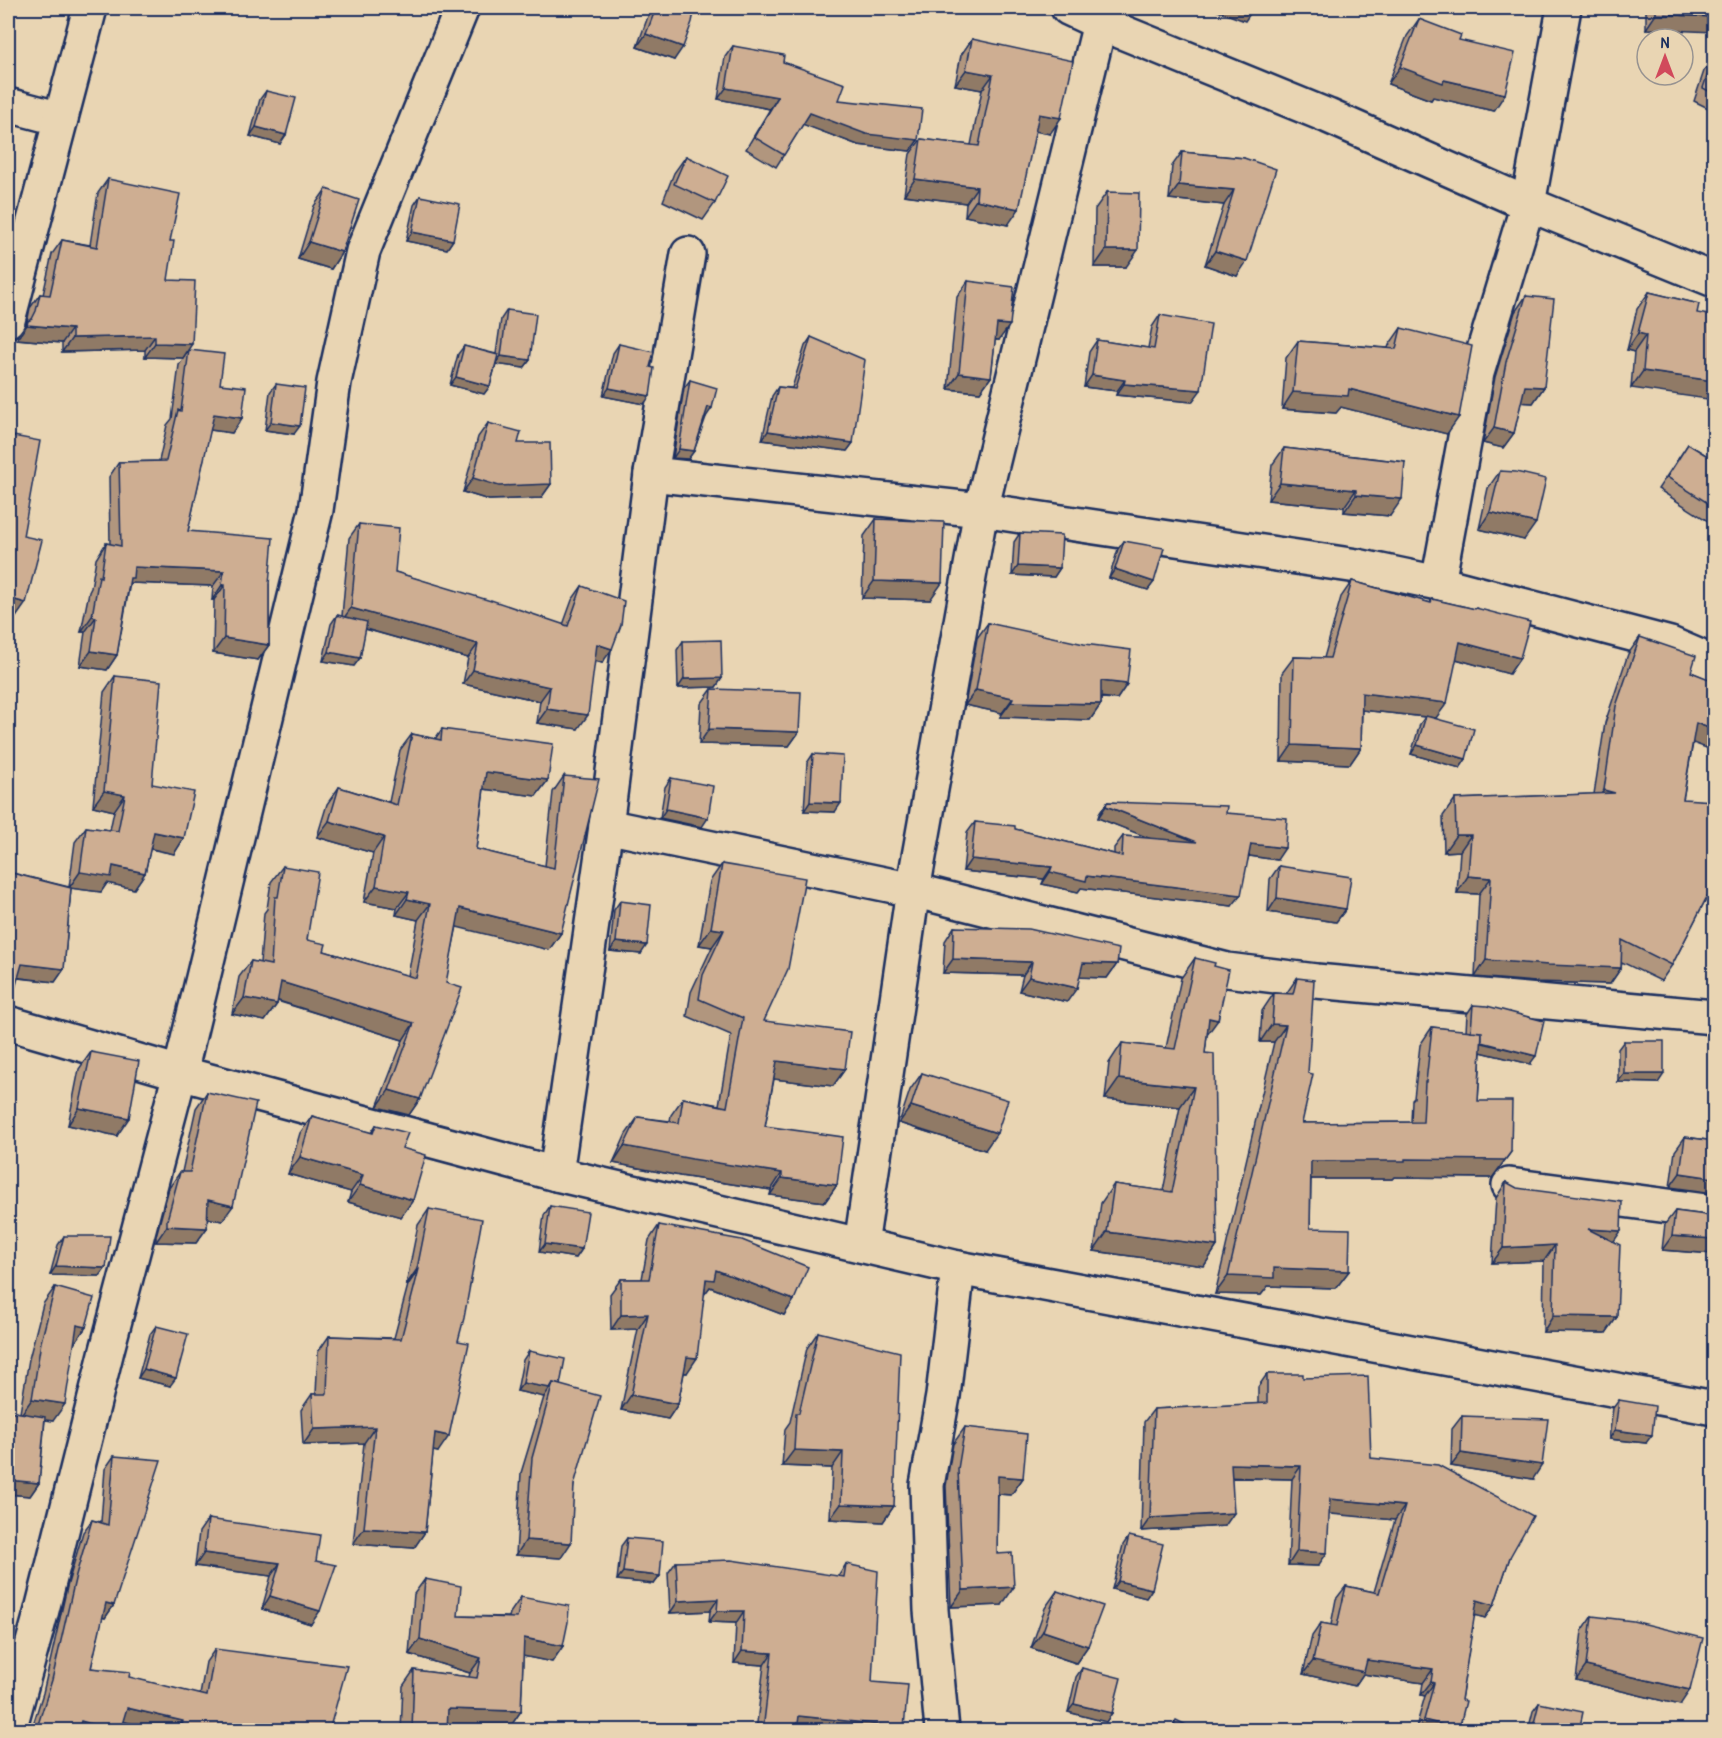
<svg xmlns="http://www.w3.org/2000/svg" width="1722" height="1738" font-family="'Patrick Hand',sans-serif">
  <rect width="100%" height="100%" fill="#e9d5b3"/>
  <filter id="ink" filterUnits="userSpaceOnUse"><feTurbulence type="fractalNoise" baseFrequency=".0167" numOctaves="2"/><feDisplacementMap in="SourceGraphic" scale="12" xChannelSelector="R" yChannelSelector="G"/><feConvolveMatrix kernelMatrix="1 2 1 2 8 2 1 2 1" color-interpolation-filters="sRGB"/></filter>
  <g filter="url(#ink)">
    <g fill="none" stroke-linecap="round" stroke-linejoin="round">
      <!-- minor casing -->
      <g stroke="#1b2f5e" stroke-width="38">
        <g id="minor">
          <polyline points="1068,8 1100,23 1328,116 1528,204 1714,280"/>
          <polyline points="8,105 61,119"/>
          <polyline points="8,320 90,8"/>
          <polyline points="651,474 981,510 1357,566 1438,583 1670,644 1714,663"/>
          <polyline points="1438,583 1477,373 1528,204 1564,8"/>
          <polyline points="606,826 913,890 1227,970 1316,981 1714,1017"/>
          <polyline points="8,1023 180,1073 556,1174 958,1268 1714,1408"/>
          <polyline points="556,1174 606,826 651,474 688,254"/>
          <polyline points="1509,1185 1714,1212"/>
          <polyline points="861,1245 913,890 981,510 1100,23"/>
          <polyline points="9,1730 42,1610 107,1350 180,1073 316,510 334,382 363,251 462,8"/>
          <polyline points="942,1730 931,1610 927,1485 943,1396 958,1268"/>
        </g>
      </g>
      <!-- minor -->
      <use href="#minor" stroke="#e9d5b3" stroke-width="33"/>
    </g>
    <!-- wall -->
    <g fill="#b1967e" stroke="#1b2f5e" stroke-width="1.5">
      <polygon points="651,8 695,8 674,60 637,47"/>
      <polygon points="1646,8 1714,8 1646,29"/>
      <polygon points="1419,19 1459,40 1494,111 1433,97 1431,100 1388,84 1407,36"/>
      <polygon points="972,39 1050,134 1036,131 1008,225 965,216 966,203 904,195 910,154 921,139 971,145 982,90 955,85 961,55"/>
      <polygon points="733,46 783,62 839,100 918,140 910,151 858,145 803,124 776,167 746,149 770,109 718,99 725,57"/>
      <polygon points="1713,59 1714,59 1714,111 1694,101 1704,71"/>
      <polygon points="266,91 280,144 250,136 260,99"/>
      <polygon points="1182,152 1244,158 1237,276 1205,265 1224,205 1169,199 1172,166"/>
      <polygon points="686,156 715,203 703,220 663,201 674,173"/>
      <polygon points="108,179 170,241 168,280 183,358 145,357 145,350 62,352 62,343 17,339 18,335 27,323 30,308 40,294 43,295 52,254 62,240 90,245 98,193"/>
      <polygon points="326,189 342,252 331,269 298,259 314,206"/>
      <polygon points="1107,192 1126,267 1094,267 1095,209"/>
      <polygon points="420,196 453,240 447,249 406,241 414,205"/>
      <polygon points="968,281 999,340 995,340 991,377 980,392 948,389 957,297"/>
      <polygon points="1649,292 1699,304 1631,388 1634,352 1627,350 1637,309"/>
      <polygon points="1526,296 1544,387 1533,403 1521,402 1514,433 1503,448 1483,443 1495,377 1515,312"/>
      <polygon points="507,310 530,360 524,368 496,364 490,386 484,394 450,385 458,354 464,346 496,354 501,319"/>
      <polygon points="1160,315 1192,402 1116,395 1117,391 1084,387 1089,352 1097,340 1148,348 1152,327"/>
      <polygon points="1401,328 1447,434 1341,407 1336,413 1282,409 1286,358 1298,341 1388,348 1389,345"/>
      <polygon points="811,337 853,443 847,451 762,440 772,396 778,387 792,388 805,346"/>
      <polygon points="619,344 644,404 603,396 613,353"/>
      <polygon points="189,350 220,384 242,418 232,433 210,430 188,531 269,584 269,645 258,660 213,653 214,600 212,600 213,586 130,583 117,655 107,670 80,666 85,632 81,632 89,592 91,588 96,559 106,543 110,544 109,477 119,462 159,461 167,425 172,419 179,365"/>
      <polygon points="690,380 706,417 694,451 688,459 673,458 684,388"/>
      <polygon points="276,384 294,434 265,430 270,392"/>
      <polygon points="488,423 518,443 551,484 541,498 489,500 463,492 478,437"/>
      <polygon points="1688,444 1714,460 1714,525 1658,489"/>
      <polygon points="1284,448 1405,462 1390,516 1344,512 1344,507 1268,500 1272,465"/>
      <polygon points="1500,471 1524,540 1479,529 1488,488"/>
      <polygon points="876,519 930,600 862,598 864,536"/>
      <polygon points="359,524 395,572 563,625 572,600 582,586 602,663 595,661 578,729 537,723 540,701 463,684 468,658 365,629 360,658 354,666 323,661 331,624 337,615 342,616 349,538"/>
      <polygon points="1020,533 1060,568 1054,577 1012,575 1014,542"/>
      <polygon points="1124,541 1154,582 1148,590 1109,578 1118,549"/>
      <polygon points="1352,581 1430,603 1432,599 1475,609 1476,608 1520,658 1509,674 1456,659 1436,718 1466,759 1460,768 1411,754 1420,724 1425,717 1362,710 1361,748 1350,764 1281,761 1282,673 1294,657 1324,658 1341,597"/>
      <polygon points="988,623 1127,684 1117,699 1101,698 1101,704 1090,720 1000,717 1002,713 965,705 977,638"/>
      <polygon points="1640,637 1691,672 1693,743 1683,799 1710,891 1672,965 1661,981 1622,962 1621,968 1610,984 1536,982 1475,977 1479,894 1457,893 1460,851 1444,852 1443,816 1455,799 1594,794 1605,723 1628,654"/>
      <polygon points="683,641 722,678 716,687 678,688 677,650"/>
      <polygon points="115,676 152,784 184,838 174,854 150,849 145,873 134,889 107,883 101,892 71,888 64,969 55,982 18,978 8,872 69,887 75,842 86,827 110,830 114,811 93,806 104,692"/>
      <polygon points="712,689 799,732 789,746 699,744 701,704"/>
      <polygon points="442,729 548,780 536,796 484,789 476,849 545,866 553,792 564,776 561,933 549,950 457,926 420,1099 409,1115 377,1107 403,1040 277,1001 277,1004 265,1021 232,1014 239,977 251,961 260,963 264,913 267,909 271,882 283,866 307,940 324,951 408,976 418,920 396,915 397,908 364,902 373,853 317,837 327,804 339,787 389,802 400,750 412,734 435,739"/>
      <polygon points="813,754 835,812 804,811 807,763"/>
      <polygon points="671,778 702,827 660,818 665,787"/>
      <polygon points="1107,802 1226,813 1277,860 1249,856 1232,906 1081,888 1078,892 1042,884 1044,879 963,871 967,833 975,822 1015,829 1114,854 1114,848 1123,836 1150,838 1098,818 1099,814"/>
      <polygon points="722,864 764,1021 845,1069 833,1086 774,1079 765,1126 837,1185 825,1202 770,1195 771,1190 680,1176 613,1163 626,1134 638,1117 670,1121 671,1115 683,1098 719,1105 731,1035 687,1016 691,992 712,947 699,945 710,881"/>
      <polygon points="1279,866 1346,909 1336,922 1268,912 1270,879"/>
      <polygon points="620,901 641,954 610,951 614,910"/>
      <polygon points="954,927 1117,964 1107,978 1079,977 1067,1002 1019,991 1023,975 943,973 945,941"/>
      <polygon points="1195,958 1207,1035 1205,1053 1217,1246 1204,1266 1094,1251 1101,1203 1114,1184 1163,1191 1180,1107 1105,1099 1109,1063 1122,1043 1166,1048 1181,978"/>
      <polygon points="1297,978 1302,1123 1411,1122 1412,1100 1414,1098 1420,1045 1432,1027 1466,1031 1467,1014 1473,1005 1530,1064 1481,1052 1478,1101 1499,1170 1492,1178 1394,1177 1392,1179 1311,1179 1310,1228 1349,1271 1336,1288 1268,1286 1261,1295 1215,1294 1274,1042 1260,1042 1262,1011 1274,993 1286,994"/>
      <polygon points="1624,1041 1658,1083 1618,1082 1618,1049"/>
      <polygon points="91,1052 117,1136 68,1125 79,1069"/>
      <polygon points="922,1073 985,1150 899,1123 910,1090"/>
      <polygon points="207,1092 222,1221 208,1218 207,1228 196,1243 156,1242 156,1236 169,1188 180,1172 182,1172 196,1108"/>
      <polygon points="312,1116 371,1133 376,1125 402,1148 413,1200 401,1217 348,1202 351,1192 288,1174 300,1133"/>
      <polygon points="1685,1137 1714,1141 1714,1193 1670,1187 1675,1151"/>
      <polygon points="1506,1182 1617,1317 1606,1333 1543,1332 1544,1261 1492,1263 1496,1198"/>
      <polygon points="550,1206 582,1249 576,1258 539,1252 544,1215"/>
      <polygon points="429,1209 458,1341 438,1452 433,1451 425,1532 414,1548 353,1544 364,1443 303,1445 301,1410 312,1394 316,1394 318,1352 329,1336 394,1338 408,1285 406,1285 418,1225"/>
      <polygon points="1675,1211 1714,1216 1714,1254 1662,1250 1665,1224"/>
      <polygon points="659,1225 794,1300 784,1315 710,1287 704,1294 687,1373 684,1373 678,1404 668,1419 621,1410 638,1329 611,1330 610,1294 621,1279 642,1279 649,1240"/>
      <polygon points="64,1236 100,1276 50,1275 58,1245"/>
      <polygon points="55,1287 86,1327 74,1344 53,1421 45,1420 39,1483 30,1496 8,1494 8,1411 20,1413 29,1359 43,1304"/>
      <polygon points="156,1326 170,1386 138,1378 150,1334"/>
      <polygon points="818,1332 894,1506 883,1522 830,1519 832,1468 782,1466 785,1429 790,1422 807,1348"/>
      <polygon points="529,1351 560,1385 574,1485 561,1558 516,1555 521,1473 544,1397 517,1391 523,1360"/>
      <polygon points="1267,1374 1303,1378 1371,1458 1510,1557 1494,1605 1485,1618 1474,1615 1461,1700 1459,1729 1458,1731 1415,1731 1425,1696 1421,1695 1423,1683 1363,1674 1355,1686 1303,1674 1312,1636 1321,1623 1331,1625 1336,1599 1346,1586 1374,1592 1395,1520 1329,1513 1318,1566 1288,1565 1292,1479 1232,1478 1225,1526 1141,1531 1144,1422 1154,1409 1258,1404 1258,1387"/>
      <polygon points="1619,1400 1646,1443 1609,1439 1613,1408"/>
      <polygon points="1462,1416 1533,1479 1451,1466 1452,1429"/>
      <polygon points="965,1427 1023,1478 1011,1495 998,1494 997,1554 1002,1605 951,1607 946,1486 953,1444"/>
      <polygon points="114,1456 114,1605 105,1618 102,1617 91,1668 200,1695 206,1662 215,1649 329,1731 160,1731 123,1721 120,1731 31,1731 43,1693 67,1587 83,1532 92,1520 101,1522 105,1469"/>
      <polygon points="208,1519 316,1561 311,1624 262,1609 271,1576 195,1566 199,1532"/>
      <polygon points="1129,1536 1152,1589 1146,1598 1112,1589 1123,1545"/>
      <polygon points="627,1538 660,1576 654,1584 617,1580 621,1546"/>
      <polygon points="676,1562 838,1577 846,1564 872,1682 904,1727 901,1731 816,1731 797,1729 797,1731 756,1731 764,1665 734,1663 736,1623 709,1622 710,1611 670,1613 668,1573"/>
      <polygon points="425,1579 458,1616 509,1617 510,1613 521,1597 563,1646 552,1662 523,1656 521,1711 510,1727 447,1725 447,1731 401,1731 403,1686 414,1670 469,1677 470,1673 409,1654 414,1594"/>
      <polygon points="1057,1591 1088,1646 1076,1663 1031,1648 1045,1608"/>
      <polygon points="1592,1616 1680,1705 1576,1680 1582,1631"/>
      <polygon points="1082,1668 1112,1713 1106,1722 1068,1712 1076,1677"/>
      <polygon points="1539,1703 1579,1731 1528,1731 1533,1711"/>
    </g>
    <!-- shaded-wall -->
    <g fill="#907a66" stroke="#1b2f5e" stroke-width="1.5">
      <polygon points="1210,8 1254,8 1245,21"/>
      <polygon points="1656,14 1714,17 1714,32 1646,29"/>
      <polygon points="646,34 683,47 674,60 637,47"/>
      <polygon points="1400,67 1444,80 1505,94 1494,111 1433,97 1431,100 1388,84"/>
      <polygon points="966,70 993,75 982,90 955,85"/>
      <polygon points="726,88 778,97 770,109 718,99"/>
      <polygon points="810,113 918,140 910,151 858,145 802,124"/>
      <polygon points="1039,114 1061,118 1050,134 1029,130"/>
      <polygon points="256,127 286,135 280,144 250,136"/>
      <polygon points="915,179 977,187 966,203 904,195"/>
      <polygon points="1179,185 1234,190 1224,205 1169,199"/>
      <polygon points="976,200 1019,209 1008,225 965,216"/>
      <polygon points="412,232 453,240 447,249 406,241"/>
      <polygon points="309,242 342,252 331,269 298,259"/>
      <polygon points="1106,250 1138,250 1126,267 1094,267"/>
      <polygon points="1215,251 1247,261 1237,276 1205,265"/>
      <polygon points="997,324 1010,325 999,340 986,339"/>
      <polygon points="27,325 72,329 62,343 17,339"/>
      <polygon points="1638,333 1646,335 1634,352 1627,350"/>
      <polygon points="155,336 145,350 62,352 72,338"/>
      <polygon points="155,343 192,344 183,358 145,357"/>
      <polygon points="501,356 530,360 524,368 495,364"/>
      <polygon points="1643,371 1714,381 1714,400 1631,388"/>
      <polygon points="959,373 991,377 980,392 948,389"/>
      <polygon points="1092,375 1125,380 1117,391 1084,387"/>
      <polygon points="456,377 490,386 484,394 450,385"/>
      <polygon points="1124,384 1201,390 1192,402 1116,395"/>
      <polygon points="1525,386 1544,387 1533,403 1514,402"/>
      <polygon points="609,388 650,396 644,404 603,396"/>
      <polygon points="1349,389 1459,417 1447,434 1341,407 1336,413 1282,409 1293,392"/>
      <polygon points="708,407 712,408 706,417 702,416"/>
      <polygon points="214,414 242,418 232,433 203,429"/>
      <polygon points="271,422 300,426 294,434 265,430"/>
      <polygon points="1494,428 1514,433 1503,448 1483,443"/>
      <polygon points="768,431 853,443 847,451 762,440"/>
      <polygon points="679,449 694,451 688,459 673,458"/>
      <polygon points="473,478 551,484 541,498 489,500 463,492"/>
      <polygon points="1280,483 1356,490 1344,507 1268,500"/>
      <polygon points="1356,495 1402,499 1390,516 1344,512"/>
      <polygon points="1490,512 1536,523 1524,540 1479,529"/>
      <polygon points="1018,566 1060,568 1054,577 1012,575"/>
      <polygon points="134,567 224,571 213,586 130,583 122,594"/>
      <polygon points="1115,569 1154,582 1148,590 1109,578"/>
      <polygon points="874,581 942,583 930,600 862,598"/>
      <polygon points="222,585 225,585 214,600 212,600"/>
      <polygon points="8,598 26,603 14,620 8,618"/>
      <polygon points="351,608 478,644 468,658 341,622"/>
      <polygon points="92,616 96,617 85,632 81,632"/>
      <polygon points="224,638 269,645 258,660 213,653"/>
      <polygon points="1460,642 1520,658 1509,674 1449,657"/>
      <polygon points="597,644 612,649 602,663 588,658"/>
      <polygon points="91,651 117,655 107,670 80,666"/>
      <polygon points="329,652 360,658 354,666 323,661"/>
      <polygon points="473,670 550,687 540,701 463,684"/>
      <polygon points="722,678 716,687 678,688 684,679"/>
      <polygon points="1101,681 1127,684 1117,699 1091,696"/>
      <polygon points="976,690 1013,698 1002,713 965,705"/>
      <polygon points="1362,693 1447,703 1436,718 1351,709"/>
      <polygon points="1011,702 1101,704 1090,720 1000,717"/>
      <polygon points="547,709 588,715 578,729 537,723"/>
      <polygon points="1696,723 1714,730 1714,751 1685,740"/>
      <polygon points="709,729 799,732 789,746 699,744"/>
      <polygon points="1292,745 1361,748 1350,764 1281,761"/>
      <polygon points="1417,745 1466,759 1460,768 1411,754"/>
      <polygon points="486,772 548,780 536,796 475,788"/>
      <polygon points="1604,790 1615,793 1592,806"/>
      <polygon points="104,791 125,795 114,811 93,806"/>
      <polygon points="810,802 841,803 835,812 804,811"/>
      <polygon points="1106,806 1197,842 1189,854 1098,818"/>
      <polygon points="666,809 708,818 702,827 660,818"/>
      <polygon points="329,821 384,837 373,853 317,837"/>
      <polygon points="154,832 184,838 174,854 143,847"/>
      <polygon points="1456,835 1471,835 1460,851 1444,852"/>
      <polygon points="1251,844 1285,848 1277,860 1243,855"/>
      <polygon points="971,859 1052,867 1044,879 963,871"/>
      <polygon points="113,866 145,873 134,889 107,883 101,892 69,888 80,872"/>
      <polygon points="1050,872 1087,876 1241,895 1232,906 1081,888 1078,892 1042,884"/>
      <polygon points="1468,876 1491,878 1479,894 1457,893"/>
      <polygon points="1714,881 1714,892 1708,890"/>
      <polygon points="376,886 409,892 397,908 364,902"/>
      <polygon points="1277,898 1346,909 1336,922 1268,912"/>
      <polygon points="407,899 430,904 418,920 396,915"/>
      <polygon points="460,908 561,933 549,950 449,925"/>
      <polygon points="711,928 724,930 712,947 699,945"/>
      <polygon points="616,942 647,945 641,954 610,951"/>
      <polygon points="953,959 1032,962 1023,975 943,973"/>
      <polygon points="1486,960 1621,968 1610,984 1536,982 1475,977"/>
      <polygon points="1083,963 1117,964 1107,978 1073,977"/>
      <polygon points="22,964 64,969 55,982 13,977"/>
      <polygon points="1029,977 1077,988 1067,1002 1019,991"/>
      <polygon points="281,982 414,1023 403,1040 269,998"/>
      <polygon points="14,992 8,1001 8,995"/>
      <polygon points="244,998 277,1004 265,1021 232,1014"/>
      <polygon points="1209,1018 1218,1020 1204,1039"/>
      <polygon points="1272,1024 1286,1025 1274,1042 1260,1042"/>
      <polygon points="1470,1040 1536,1056 1530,1064 1464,1048"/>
      <polygon points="777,1061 845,1069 833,1086 765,1078"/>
      <polygon points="1624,1074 1664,1074 1658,1083 1618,1082"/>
      <polygon points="1119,1079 1194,1087 1180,1107 1105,1099"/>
      <polygon points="389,1090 420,1099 409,1115 377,1107"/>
      <polygon points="911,1106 997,1133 985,1150 899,1123"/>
      <polygon points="79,1108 129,1118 117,1136 68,1125"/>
      <polygon points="624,1146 782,1173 771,1190 680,1176 613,1163"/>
      <polygon points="1511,1152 1492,1178 1394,1177 1392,1179 1299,1179 1311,1161 1405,1159"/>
      <polygon points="300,1157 363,1175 351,1192 288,1174"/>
      <polygon points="1680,1173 1714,1178 1714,1193 1670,1187"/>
      <polygon points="782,1178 837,1185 825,1202 770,1195"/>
      <polygon points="360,1185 413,1200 401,1217 348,1202"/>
      <polygon points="208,1200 233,1206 222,1221 197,1216"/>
      <polygon points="167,1226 207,1228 196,1243 156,1242"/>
      <polygon points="1588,1229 1621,1231 1610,1247"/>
      <polygon points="1107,1232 1217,1246 1204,1266 1094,1251"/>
      <polygon points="1672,1236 1714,1239 1714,1254 1662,1250"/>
      <polygon points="545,1244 582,1249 576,1258 539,1252"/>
      <polygon points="1555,1245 1544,1261 1492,1263 1503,1248"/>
      <polygon points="56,1266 106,1268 100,1276 50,1275"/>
      <polygon points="1274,1268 1349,1271 1336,1288 1268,1286 1261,1295 1215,1294 1228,1276"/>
      <polygon points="417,1269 419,1269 408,1285 406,1285"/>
      <polygon points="716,1270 794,1300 784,1315 710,1287 704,1295 706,1279"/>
      <polygon points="648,1314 638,1329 611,1330 621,1315"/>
      <polygon points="1553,1316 1617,1317 1606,1333 1543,1332"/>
      <polygon points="77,1325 86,1327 74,1344 65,1342"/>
      <polygon points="687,1357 697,1358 687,1373 677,1372"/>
      <polygon points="144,1369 176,1378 170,1386 138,1378"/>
      <polygon points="523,1383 550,1388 544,1397 517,1391"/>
      <polygon points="631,1395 678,1404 668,1419 621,1410"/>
      <polygon points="32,1399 65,1404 53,1421 20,1416"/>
      <polygon points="375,1427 364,1443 303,1445 314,1429"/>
      <polygon points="1615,1430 1652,1435 1646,1443 1609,1439"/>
      <polygon points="435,1433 449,1436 438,1452 424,1449"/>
      <polygon points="794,1450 843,1452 832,1468 782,1466"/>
      <polygon points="1461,1453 1542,1465 1533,1479 1451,1466"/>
      <polygon points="1231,1464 1301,1466 1292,1479 1222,1477"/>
      <polygon points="998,1476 1023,1478 1011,1495 986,1493"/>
      <polygon points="8,1480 39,1483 30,1496 8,1494"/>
      <polygon points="1330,1499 1405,1506 1395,1520 1321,1513"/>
      <polygon points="841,1504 894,1506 883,1522 830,1519"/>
      <polygon points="1234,1513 1225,1526 1141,1531 1150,1518"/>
      <polygon points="364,1528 425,1532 414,1548 353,1544"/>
      <polygon points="526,1540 571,1543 561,1558 516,1555"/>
      <polygon points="1297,1551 1327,1553 1318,1566 1288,1565"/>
      <polygon points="204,1553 280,1563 271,1576 195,1566"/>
      <polygon points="623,1572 660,1576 654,1584 617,1580"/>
      <polygon points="1118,1581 1152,1589 1146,1598 1112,1589"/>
      <polygon points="1014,1587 1002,1605 951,1607 963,1590"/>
      <polygon points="270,1596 320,1611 311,1624 262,1609"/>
      <polygon points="718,1599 710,1611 670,1613 678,1601"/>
      <polygon points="1477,1600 1494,1605 1485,1618 1468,1613"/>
      <polygon points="106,1603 114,1605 105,1618 97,1616"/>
      <polygon points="717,1611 744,1611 736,1623 709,1622"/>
      <polygon points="1043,1631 1088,1646 1076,1663 1031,1648"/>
      <polygon points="524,1638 563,1646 552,1662 513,1654"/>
      <polygon points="420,1639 481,1658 470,1673 409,1654"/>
      <polygon points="742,1651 772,1653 764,1665 734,1663"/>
      <polygon points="1367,1660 1433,1669 1423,1683 1363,1674 1355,1686 1303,1674 1313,1661"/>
      <polygon points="1586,1666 1690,1690 1680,1705 1576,1680"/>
      <polygon points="1431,1682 1434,1683 1425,1696 1421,1695"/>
      <polygon points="1074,1704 1112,1713 1106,1722 1068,1712"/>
      <polygon points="127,1708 183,1721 176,1731 160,1731 118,1720"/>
      <polygon points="448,1709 521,1711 510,1727 437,1724"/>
      <polygon points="799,1716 904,1727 901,1731 816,1731 791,1728"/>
      <polygon points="1424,1720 1459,1729 1458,1731 1417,1731"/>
      <polygon points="81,1721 114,1731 75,1731"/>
    </g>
    <!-- building -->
    <g fill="#ceae92" stroke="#1b2f5e" stroke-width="1.5">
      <polygon points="656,8 695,8 692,22 683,47 646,34"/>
      <polygon points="1656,8 1714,8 1714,17 1656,14"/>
      <polygon points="1419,19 1461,35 1459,40 1515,53 1505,94 1444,80 1443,83 1400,67"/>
      <polygon points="972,39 1073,61 1061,118 1039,114 1019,209 976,200 977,187 915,179 921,139 979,146 993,75 966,70"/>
      <polygon points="733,46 784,55 783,62 845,84 839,100 922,109 918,140 866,134 810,113 784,155 754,137 778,97 726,88"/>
      <polygon points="1713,59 1714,59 1714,94 1703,88"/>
      <polygon points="266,91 296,98 286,135 256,127"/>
      <polygon points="1182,152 1244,158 1276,169 1247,261 1215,251 1234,190 1179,185"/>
      <polygon points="686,156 728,176 715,203 674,184"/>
      <polygon points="108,179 180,194 170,241 174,241 168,280 195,281 192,344 155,343 155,336 72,338 72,329 27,325 28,321 32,319 36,311 40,294 50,295 62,240 97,247"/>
      <polygon points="326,189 359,200 342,252 309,242"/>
      <polygon points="1107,192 1139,193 1138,250 1106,250"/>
      <polygon points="420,196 460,204 453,240 412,232"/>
      <polygon points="968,281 1014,287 1010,325 997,324 991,377 959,373"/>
      <polygon points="1649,292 1699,304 1697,313 1714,316 1714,381 1643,371 1646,335 1638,333"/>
      <polygon points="1526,296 1554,299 1544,387 1525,386 1514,433 1494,428 1506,362"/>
      <polygon points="507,310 536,314 530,360 501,356"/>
      <polygon points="1160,315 1211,324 1201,390 1124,384 1125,380 1092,375 1097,340 1154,349"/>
      <polygon points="1401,328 1472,346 1459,417 1349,389 1348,396 1293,392 1298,341 1396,349"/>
      <polygon points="811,337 865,360 853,443 768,431 778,387 795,389"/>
      <polygon points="619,344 654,352 650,367 654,368 650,396 609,388"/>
      <polygon points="464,346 498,355 490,386 456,377"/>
      <polygon points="189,350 224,354 220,384 246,387 242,418 214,414 188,531 273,538 269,584 269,645 224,638 225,585 222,585 224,571 134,567 133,578 130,578 117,655 91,651 96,617 92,616 99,576 101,577 106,543 121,546 119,462 166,461 178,410 181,411"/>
      <polygon points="690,380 717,388 712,408 708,407 694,451 679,449"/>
      <polygon points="276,384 305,388 300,426 271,422"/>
      <polygon points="488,423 521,432 518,443 550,443 551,484 499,486 473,478"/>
      <polygon points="8,435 40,441 23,536 42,540 26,603 8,598"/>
      <polygon points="1688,444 1714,460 1714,507 1667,477"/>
      <polygon points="1284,448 1405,462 1402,499 1356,495 1356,490 1280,483"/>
      <polygon points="1500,471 1516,472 1546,479 1536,523 1490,512"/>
      <polygon points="876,519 944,522 942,583 874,581"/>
      <polygon points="359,524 399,528 395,572 491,601 491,600 568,626 582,586 624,601 621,625 612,649 597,644 588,715 547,709 550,687 473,670 478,644 351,608"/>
      <polygon points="1020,533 1062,535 1060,568 1018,566"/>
      <polygon points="1124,541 1164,548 1154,582 1115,569"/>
      <polygon points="1352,581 1431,603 1432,599 1475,609 1476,608 1530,622 1520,658 1460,642 1447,703 1362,693 1361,748 1292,745 1294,657 1330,658"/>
      <polygon points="337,615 367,622 360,658 329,652"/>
      <polygon points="988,623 1084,644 1131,650 1127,684 1101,681 1101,704 1011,702 1013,698 976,690"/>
      <polygon points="1640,637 1696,656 1691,672 1714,681 1714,730 1696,723 1683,799 1714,801 1714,883 1672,965 1622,940 1621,968 1548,965 1486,960 1491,878 1468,876 1471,835 1456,835 1455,799 1615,793 1604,790 1616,706"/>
      <polygon points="721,640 722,678 684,679 683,641"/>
      <polygon points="115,676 161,681 152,784 194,792 184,838 154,832 145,873 113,866 111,877 80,872 86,827 118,831 125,795 104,791"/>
      <polygon points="712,689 801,692 799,732 709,729"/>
      <polygon points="1426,716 1474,729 1466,759 1417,745"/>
      <polygon points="442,729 553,744 548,780 486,772 476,849 554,868 564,776 599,779 561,933 460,908 446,983 462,988 420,1099 389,1090 414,1023 281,982 277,1004 244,998 251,961 271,965 275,897 278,897 283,866 318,872 307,940 326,944 324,951 416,978 430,904 407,899 409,892 376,886 384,837 329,821 339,787 397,805 412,734 441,740"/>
      <polygon points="813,754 843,756 841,803 810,802"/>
      <polygon points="671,778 713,786 708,818 666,809"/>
      <polygon points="1107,802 1227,806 1226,813 1287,818 1285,848 1251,844 1241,895 1087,876 1086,881 1050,872 1052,867 971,859 975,822 1015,826 1015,829 1122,856 1123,836 1197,842 1106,806"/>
      <polygon points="722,864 805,878 788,969 764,1021 850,1032 845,1069 777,1061 765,1126 843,1137 837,1185 782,1178 782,1173 692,1159 624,1146 638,1117 679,1123 683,1098 727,1107 743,1018 699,999 703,975 724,930 711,928"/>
      <polygon points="1279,866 1351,877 1346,909 1277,898"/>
      <polygon points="8,872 71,888 64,969 22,964 14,992 8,995"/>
      <polygon points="620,901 651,905 647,945 616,942"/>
      <polygon points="954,927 1029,929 1119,949 1117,964 1083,963 1077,988 1029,977 1032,962 953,959"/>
      <polygon points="1195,958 1215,963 1214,966 1229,970 1218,1020 1209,1018 1205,1053 1214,1054 1217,1246 1107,1232 1114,1184 1172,1192 1194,1087 1119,1079 1122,1043 1175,1049"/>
      <polygon points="1297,978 1314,980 1308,1073 1313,1074 1302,1123 1423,1122 1425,1082 1426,1082 1432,1027 1482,1032 1478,1101 1512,1101 1511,1152 1505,1160 1405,1159 1405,1161 1311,1161 1310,1228 1350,1229 1349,1271 1274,1268 1274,1278 1228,1276 1286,1025 1272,1024 1274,993 1293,994"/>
      <polygon points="1473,1005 1487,1006 1544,1021 1536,1056 1482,1042 1482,1032 1471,1031"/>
      <rect x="1624" y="1041" width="40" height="33"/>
      <polygon points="91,1052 139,1061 129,1118 79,1108"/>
      <polygon points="8,1073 12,1074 8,1091"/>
      <polygon points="922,1073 1008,1100 997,1133 911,1106"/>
      <polygon points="207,1092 256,1103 233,1206 208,1200 207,1228 167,1226 167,1220 180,1172 190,1172"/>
      <polygon points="312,1116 373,1133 376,1125 408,1133 402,1148 426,1155 413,1200 360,1185 363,1175 300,1157"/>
      <polygon points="1685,1137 1714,1141 1714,1178 1680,1173"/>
      <polygon points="1506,1182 1517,1188 1622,1202 1621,1231 1588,1229 1620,1245 1617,1317 1553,1316 1555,1245 1503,1248"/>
      <polygon points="550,1206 588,1212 582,1249 545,1244"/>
      <polygon points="429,1209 482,1219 464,1318 458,1341 469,1343 449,1436 435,1433 425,1532 364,1528 375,1427 314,1429 312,1394 327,1394 329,1336 401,1339 419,1269 417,1269"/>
      <polygon points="1675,1211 1714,1216 1714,1239 1672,1236"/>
      <polygon points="659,1225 742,1240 808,1267 794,1300 716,1270 714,1280 706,1279 697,1358 687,1357 678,1404 631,1395 648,1314 621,1315 621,1279 649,1279"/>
      <polygon points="64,1236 110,1236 106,1268 56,1266"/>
      <polygon points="55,1287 94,1298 86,1327 77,1325 65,1404 32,1399 41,1342"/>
      <polygon points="156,1326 188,1334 176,1378 144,1369"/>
      <polygon points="818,1332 900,1352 894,1506 841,1504 843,1452 794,1450 796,1413 799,1413"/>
      <polygon points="529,1351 565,1359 560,1385 553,1383 550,1388 523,1383"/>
      <polygon points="1267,1374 1303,1374 1303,1378 1368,1376 1371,1458 1438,1465 1533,1516 1510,1557 1494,1605 1477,1600 1461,1700 1466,1701 1459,1729 1424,1720 1434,1683 1431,1682 1433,1669 1367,1660 1364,1672 1313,1661 1321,1623 1337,1626 1346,1586 1379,1593 1405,1506 1330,1499 1327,1553 1297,1551 1301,1466 1231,1464 1234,1513 1150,1518 1154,1409 1267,1403"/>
      <polygon points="553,1383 600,1396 574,1485 571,1543 526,1540 532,1458"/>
      <polygon points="1619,1400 1655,1406 1652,1435 1615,1430"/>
      <polygon points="8,1411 45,1417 39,1483 8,1480"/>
      <polygon points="1462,1416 1548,1419 1542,1465 1461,1453"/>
      <polygon points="965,1427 1027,1434 1023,1478 998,1476 997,1554 1012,1553 1014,1587 963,1590 958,1469"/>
      <polygon points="114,1456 161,1460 114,1605 106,1603 91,1668 130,1672 129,1677 207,1696 215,1649 347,1666 329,1731 181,1731 183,1721 127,1708 120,1731 114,1731 81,1721 78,1731 36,1731 52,1680 76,1575 92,1520 108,1525"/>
      <polygon points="208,1519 320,1535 316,1561 336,1565 320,1611 270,1596 280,1563 204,1553"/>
      <polygon points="1129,1536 1163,1544 1152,1589 1118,1581"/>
      <polygon points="627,1538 663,1541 660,1576 623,1572"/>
      <polygon points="731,1560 844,1577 846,1564 878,1571 872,1682 908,1685 904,1727 799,1716 797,1731 763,1731 772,1653 742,1651 744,1611 717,1611 718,1599 678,1601 676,1562"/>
      <polygon points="8,1578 13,1580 8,1596"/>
      <polygon points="425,1579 461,1586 458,1616 517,1618 521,1597 569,1606 568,1622 563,1646 524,1638 521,1711 448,1709 447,1731 412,1731 414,1670 477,1678 481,1658 420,1639"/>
      <polygon points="1057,1591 1103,1606 1088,1646 1043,1631"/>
      <polygon points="1592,1616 1633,1621 1703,1638 1690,1690 1586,1666"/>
      <polygon points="1082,1668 1121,1678 1112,1713 1074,1704"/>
      <polygon points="1539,1703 1583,1712 1579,1731 1532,1731"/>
      <polygon points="1176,1720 1198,1731 1171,1731"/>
    </g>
  </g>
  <!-- margin -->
  <rect width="1722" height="1738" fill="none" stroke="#e9d5b3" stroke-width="30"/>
  <rect x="15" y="15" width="1692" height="1708" fill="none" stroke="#1b2f5e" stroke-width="2" filter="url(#ink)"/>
  <!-- north arrow -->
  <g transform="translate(1665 57)"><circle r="28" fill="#e9d5b3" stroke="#979391" stroke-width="1.5"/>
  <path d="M0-4.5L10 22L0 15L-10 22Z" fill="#d1495b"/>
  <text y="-9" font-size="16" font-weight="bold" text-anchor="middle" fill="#1b2f5e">N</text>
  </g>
</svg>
